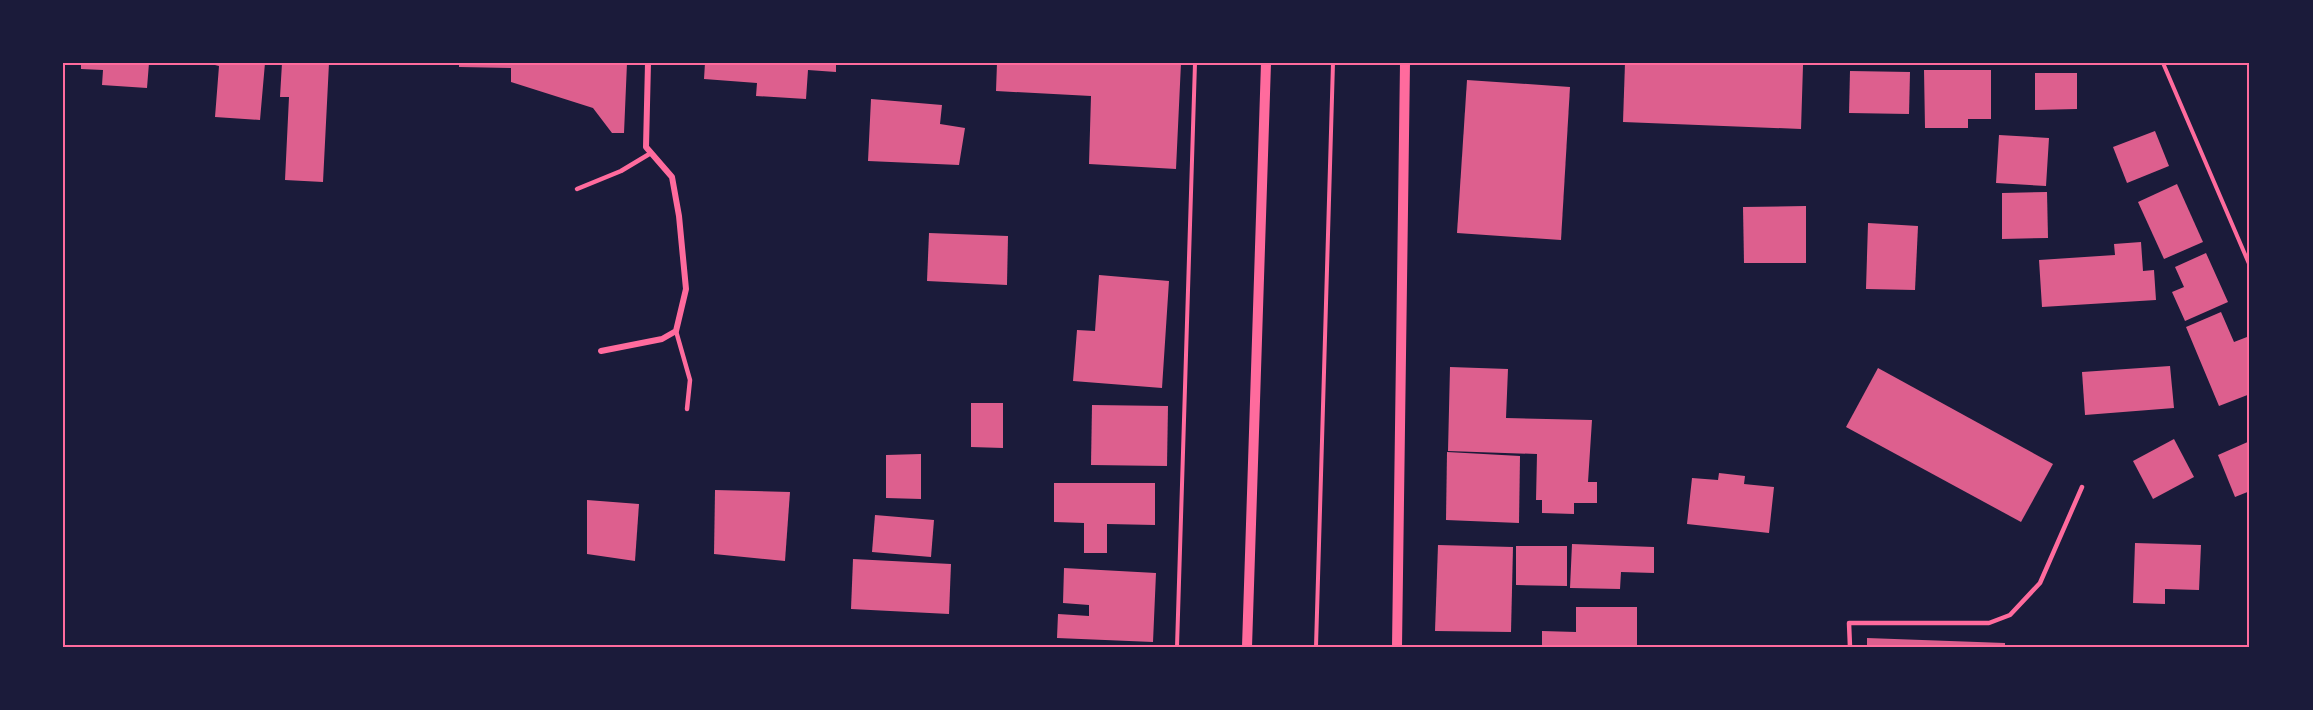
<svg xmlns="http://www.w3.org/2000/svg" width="2313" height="710" font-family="Montserrat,sans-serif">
  <rect width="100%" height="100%" fill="#1b1b3a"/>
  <!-- building -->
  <g fill="#dd5f8e">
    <polygon points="81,63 149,63 147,88 102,85 103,70 81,69"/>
    <polygon points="207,63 265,63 260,120 215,117 219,66"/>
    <polygon points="282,63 329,63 323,182 285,180 289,97 280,97"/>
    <polygon points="459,63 627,63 624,133 612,133 593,108 511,82 511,68 459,67"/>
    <polygon points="705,63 836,63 836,72 808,70 806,99 756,96 757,83 704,79"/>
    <polygon points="997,63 1181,63 1176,169 1089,164 1091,96 996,91"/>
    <polygon points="1625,63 1803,65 1801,129 1623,122"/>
    <polygon points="1924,70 1991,70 1991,119 1968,119 1968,128 1925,128"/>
    <polygon points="1850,71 1910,72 1909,114 1849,113"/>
    <polygon points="2035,73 2077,73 2077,109 2035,110"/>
    <polygon points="1467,80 1570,87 1561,240 1457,233"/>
    <polygon points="871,99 942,105 940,124 965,128 959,165 868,161"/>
    <polygon points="2155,131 2169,166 2127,183 2113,147"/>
    <polygon points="1999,135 2049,138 2046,186 1996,183"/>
    <polygon points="2177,184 2203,242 2164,259 2138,202"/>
    <polygon points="2047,192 2048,238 2002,239 2002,193"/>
    <polygon points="1806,206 1806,263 1744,263 1743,207"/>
    <polygon points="1868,223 1918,226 1915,290 1866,289"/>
    <polygon points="929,233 1008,236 1007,285 927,281"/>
    <polygon points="2141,242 2143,271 2154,270 2156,300 2042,307 2039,260 2115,255 2114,244"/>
    <polygon points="2206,253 2228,302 2185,321 2172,292 2184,287 2175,267"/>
    <polygon points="1099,275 1169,281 1162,388 1073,381 1077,330 1095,331"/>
    <polygon points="2221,312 2234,342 2247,337 2250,344 2250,394 2219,406 2186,327"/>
    <polygon points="2170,366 2174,408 2085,415 2082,372"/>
    <polygon points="1450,367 1508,369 1506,418 1592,420 1588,482 1597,482 1597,503 1574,503 1574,514 1542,513 1542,500 1536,500 1537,454 1448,451"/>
    <polygon points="1878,368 2053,464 2021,522 1846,427"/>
    <polygon points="971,403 1003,403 1003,448 971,447"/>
    <polygon points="1092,405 1168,406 1167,466 1091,465"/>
    <polygon points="2174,439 2194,477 2153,499 2133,461"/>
    <polygon points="2250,441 2250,491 2235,497 2218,455"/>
    <polygon points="1447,452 1520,456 1519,523 1446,520"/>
    <polygon points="921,454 921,499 886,498 886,455"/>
    <polygon points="1719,473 1745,476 1744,484 1774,487 1769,533 1687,524 1692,478 1718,480"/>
    <polygon points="1054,483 1155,483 1155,525 1107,524 1107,553 1084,553 1084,523 1054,522"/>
    <polygon points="715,490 790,492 785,561 714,554"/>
    <polygon points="587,500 639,504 635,561 587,554"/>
    <polygon points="875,515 934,520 931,557 872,552"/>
    <polygon points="2135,543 2201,545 2199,590 2165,589 2165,604 2133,603"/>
    <polygon points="1572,544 1654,547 1654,573 1621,572 1620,589 1570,588"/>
    <polygon points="1438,545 1513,547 1511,632 1435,631"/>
    <polygon points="1516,546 1567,546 1567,586 1516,585"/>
    <polygon points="853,559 951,564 949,614 851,609"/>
    <polygon points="1064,568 1156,573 1153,642 1057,638 1058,614 1089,616 1089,605 1063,603"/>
    <polygon points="1576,607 1637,607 1637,647 1542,647 1542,631 1576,632"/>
    <polygon points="1867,638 2005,643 2005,647 1867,647"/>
  </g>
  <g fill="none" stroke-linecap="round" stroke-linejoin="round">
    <!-- path -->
    <g stroke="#ff6b9d" stroke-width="4">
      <polyline points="2163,63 2250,266"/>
      <polyline points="1177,647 1195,63"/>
      <polyline points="1316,647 1333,63"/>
    </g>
    <!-- service -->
    <g stroke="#ff6b9d" stroke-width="4.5">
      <polyline points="577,189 621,171 651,153"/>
      <polyline points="676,331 690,380 687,409"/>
      <polyline points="1850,647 1849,623 1989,623 2010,615 2040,583 2082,487"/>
    </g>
    <!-- minor -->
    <polyline stroke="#ff6b9d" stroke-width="6" points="601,351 662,339 676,331 686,289 679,216 672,177 646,147 648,63"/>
    <!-- tertiary -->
    <g stroke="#ff6b9d" stroke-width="10">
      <polyline points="1247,647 1266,63"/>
      <polyline points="1397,647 1405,63"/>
    </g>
  </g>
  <!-- border -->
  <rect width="2313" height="710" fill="none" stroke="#1b1b3a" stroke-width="129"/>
  <rect x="64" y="64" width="2184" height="582" fill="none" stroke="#ff6b9d" stroke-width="2"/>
</svg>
